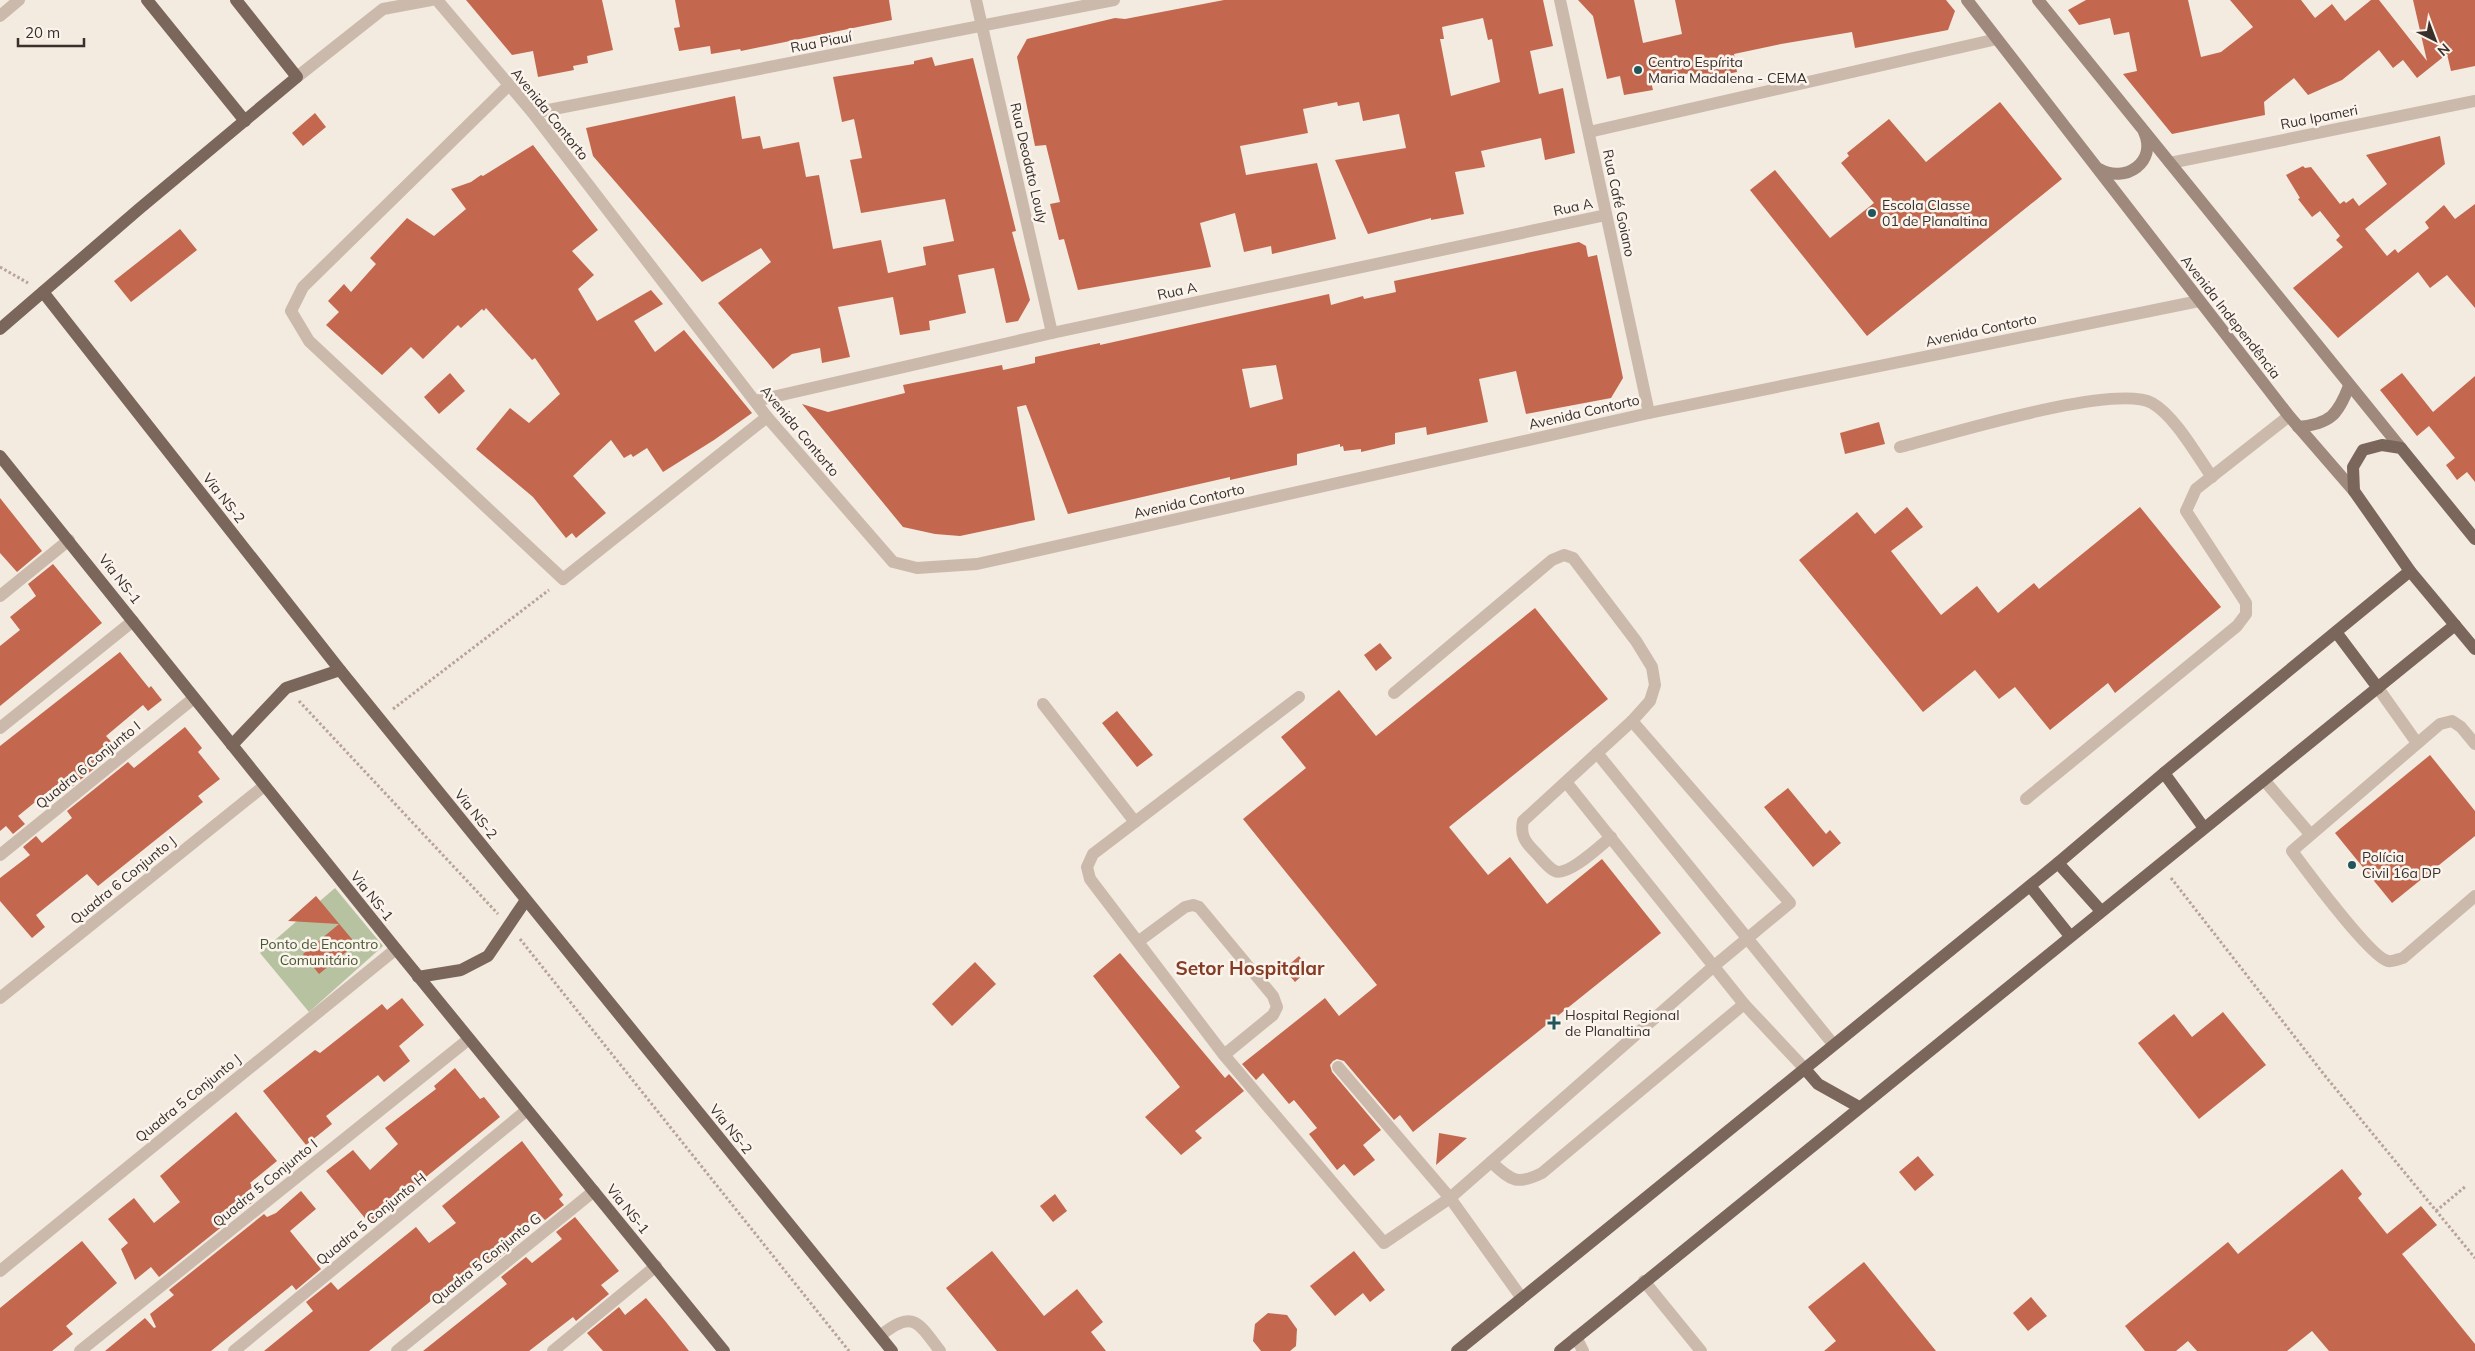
<svg xmlns="http://www.w3.org/2000/svg" width="2475" height="1351" font-family="Mulish,sans-serif">
  <rect width="100%" height="100%" fill="#f3eae0"/>
  <!-- green -->
  <polygon fill="#b7c2a0" points="335,888 383,946 309,1012 260,953"/>
  <!-- building -->
  <g fill="#c3684e" fill-rule="evenodd">
    <polygon points="466,0 602,0 613,50 587,56 588,63 573,66 574,70 538,77 533,51 512,55"/>
    <polygon points="675,0 889,0 892,20 741,51 740,49 711,54 710,46 679,51 674,28 680,27"/>
    <path d="M1224,0H1543L1553,46L1530,51L1539,94L1563,88L1575,153L1545,160L1541,138L1481,151L1485,167L1455,172L1464,214L1431,220V218L1368,234L1335,160L1406,148L1399,114L1363,121L1359,102L1338,106L1337,102L1303,109L1308,133L1240,146L1246,175L1317,163L1336,239L1272,254L1271,246L1244,252L1235,213L1200,223L1211,267L1078,290L1064,239L1059,240L1050,204L1060,202L1046,145L1035,146L1017,57L1027,39L1115,18L1125,19ZM1483,18L1488,40L1492,39L1500,82L1451,96L1440,39H1444L1442,27Z"/>
    <polygon points="1578,0 1634,0 1643,43 1682,34 1675,0 1946,0 1955,11 1948,30 1855,48 1852,32 1781,44 1734,54 1737,72 1692,81 1690,73 1651,82 1653,90 1624,95 1620,76 1607,79 1593,16"/>
    <polygon points="2086,0 2188,0 2201,57 2221,52 2253,27 2230,0 2301,0 2315,18 2332,4 2345,21 2371,0 2379,0 2427,61 2413,0 2475,0 2475,66 2451,71 2447,54 2417,78 2403,60 2393,68 2379,50 2342,80 2308,95 2294,78 2264,102 2265,115 2172,134 2123,74 2137,71 2129,32 2114,35 2110,18 2079,25 2068,10"/>
    <polygon points="932,57 935,66 973,58 1016,231 1012,232 1030,300 1018,321 1006,323 994,268 958,275 966,313 929,321 930,330 900,335 893,297 838,307 850,357 822,363 820,348 792,354 773,369 718,303 771,262 761,248 702,282 593,156 586,128 735,96 742,139 760,136 763,149 799,142 806,177 819,175 833,249 881,240 888,273 926,265 923,247 954,241 945,199 861,213 850,160 862,158 854,119 842,122 833,77 914,64 914,61"/>
    <polygon points="2000,102 2062,179 1867,336 1750,190 1775,170 1830,238 1874,203 1841,163 1849,156 1847,153 1889,119 1926,162"/>
    <polygon points="315,113 326,127 303,146 292,133"/>
    <polygon points="2440,136 2445,164 2365,229 2387,256 2395,249 2398,253 2429,228 2425,222 2444,205 2455,219 2475,204 2475,308 2447,275 2430,288 2418,272 2338,338 2293,288 2343,247 2336,240 2340,236 2320,211 2312,217 2298,199 2300,198 2286,175 2303,166 2305,168 2311,167 2340,204 2344,201 2346,203 2353,198 2359,206 2387,184 2366,155"/>
    <polygon points="533,145 598,230 572,251 594,275 578,289 597,321 651,290 663,304 634,321 655,352 684,330 752,413 714,440 663,472 647,448 633,457 631,454 624,458 611,440 573,476 606,513 576,538 572,533 566,538 533,497 476,449 510,408 529,423 560,394 535,358 532,360 486,308 484,311 482,309 461,328 458,325 423,359 411,347 382,375 326,325 339,312 328,301 344,284 351,292 376,264 370,258 407,218 434,236 466,209 451,189 471,182 481,175 483,176"/>
    <polygon points="180,229 197,250 131,302 114,281"/>
    <path d="M1579,242L1586,246L1588,257L1597,255L1623,378L1611,398L1526,414L1516,371L1479,379L1488,422L1427,435L1426,427L1395,433V444L1361,452V449L1344,451L1343,446L1340,447V444L1297,454V465L1230,480V477L1068,514L1026,405L1017,407L1035,520L960,536L935,534L903,527L802,404L828,412L905,393L903,385L1002,365L1003,370L1035,363V357L1067,350L1100,343V345L1329,294L1331,305L1363,296L1364,299L1396,292L1394,281ZM1276,365L1283,399L1250,408L1242,369Z"/>
    <polygon points="450,373 465,391 439,414 424,397"/>
    <polygon points="2402,373 2433,412 2475,376 2475,482 2467,472 2457,480 2446,465 2455,458 2429,426 2417,436 2380,390"/>
    <polygon points="1879,422 1885,444 1845,454 1840,433"/>
    <polygon points="0,498 42,551 17,572 0,553"/>
    <polygon points="1907,507 1923,527 1891,551 1941,615 1977,586 1998,613 2034,583 2039,589 2140,507 2221,607 2115,693 2108,683 2050,730 2015,687 1999,699 1975,670 1923,712 1799,560 1857,512 1875,534"/>
    <polygon points="53,564 102,623 0,706 0,646 20,630 10,617 36,596 28,584"/>
    <polygon points="1535,608 1608,699 1449,827 1488,875 1510,857 1547,904 1602,859 1661,933 1413,1132 1400,1115 1394,1120 1344,1061 1337,1059 1333,1061 1330,1065 1332,1072 1381,1130 1363,1145 1375,1160 1354,1176 1344,1164 1337,1170 1309,1134 1317,1128 1294,1100 1289,1104 1263,1073 1256,1080 1242,1064 1325,998 1339,1016 1377,985 1243,819 1306,768 1281,737 1339,690 1376,736"/>
    <polygon points="1380,643 1392,658 1376,671 1364,655"/>
    <polygon points="120,652 149,688 151,686 162,700 148,711 143,705 106,736 118,749 57,799 50,790 18,816 25,824 13,834 6,826 0,831 0,746"/>
    <polygon points="1117,711 1153,755 1137,767 1102,723"/>
    <polygon points="185,727 202,748 198,752 220,779 198,796 203,802 98,886 87,874 36,915 45,927 32,938 0,901 0,878 30,855 23,847 36,836 42,843 72,818 67,811 128,762 134,768"/>
    <polygon points="2430,755 2475,811 2475,836 2392,903 2335,833"/>
    <polygon points="1788,788 1826,834 1830,830 1841,843 1813,867 1764,807"/>
    <polygon points="316,896 356,944 319,974 303,954 339,924 288,921"/>
    <polygon points="1120,953 1225,1078 1229,1074 1244,1091 1195,1131 1202,1138 1181,1155 1145,1117 1180,1087 1093,976"/>
    <polygon points="1299,956 1309,969 1295,982 1284,969"/>
    <polygon points="975,962 996,984 952,1026 932,1004"/>
    <polygon points="402,998 424,1025 399,1046 410,1061 384,1082 378,1075 326,1116 332,1124 306,1145 263,1091 315,1050 320,1053 382,1004 387,1010"/>
    <polygon points="2223,1012 2266,1065 2199,1119 2138,1043 2174,1014 2192,1037"/>
    <polygon points="455,1068 480,1099 484,1097 500,1117 369,1223 326,1171 353,1150 370,1170 398,1144 385,1128 436,1089 434,1086"/>
    <polygon points="236,1112 277,1161 250,1183 253,1187 247,1192 254,1201 159,1277 151,1267 135,1280 121,1249 128,1243 108,1219 134,1198 154,1223 180,1202 160,1176"/>
    <polygon points="1439,1133 1467,1138 1436,1165"/>
    <polygon points="522,1141 563,1195 559,1199 564,1205 545,1220 539,1214 509,1238 515,1245 490,1265 484,1258 369,1351 264,1351 313,1311 306,1302 331,1282 338,1290 416,1227 429,1243 456,1223 442,1206"/>
    <polygon points="1918,1156 1934,1175 1915,1191 1899,1172"/>
    <polygon points="2342,1169 2362,1194 2358,1198 2387,1234 2421,1206 2437,1225 2402,1254 2475,1344 2475,1351 2329,1351 2312,1331 2287,1351 2197,1351 2188,1341 2176,1351 2145,1351 2125,1326 2228,1242 2238,1254"/>
    <polygon points="301,1191 316,1209 290,1231 321,1269 296,1290 292,1285 211,1351 105,1351 145,1318 154,1328 156,1327 150,1314 174,1295 169,1290 264,1214 267,1217 276,1213"/>
    <polygon points="1055,1194 1067,1211 1053,1222 1040,1206"/>
    <polygon points="575,1217 619,1271 601,1285 609,1294 576,1321 573,1317 529,1351 423,1351 507,1284 501,1277 526,1257 532,1263 562,1239 556,1232"/>
    <polygon points="82,1241 117,1283 66,1326 73,1334 52,1351 0,1351 0,1308"/>
    <polygon points="992,1251 1044,1316 1077,1289 1103,1322 1091,1332 1106,1351 997,1351 946,1288"/>
    <polygon points="1354,1251 1385,1290 1370,1302 1363,1293 1335,1316 1310,1286"/>
    <polygon points="1864,1262 1936,1351 1824,1351 1836,1341 1808,1307"/>
    <polygon points="2031,1297 2047,1316 2028,1331 2013,1313"/>
    <polygon points="646,1298 666,1322 689,1351 603,1351 587,1333 619,1307 625,1315"/>
    <polygon points="1268,1313 1287,1315 1297,1329 1296,1346 1290,1351 1261,1351 1253,1341 1255,1324"/>
  </g>
  <g fill="none" stroke-linecap="round" stroke-linejoin="round">
    <!-- path -->
    <g stroke="#b7a496" stroke-width="3" stroke-dasharray="2.5 2.5" stroke-linecap="butt">
      <polyline points="0,267 28,283"/>
      <polyline points="299,701 498,914"/>
      <polyline points="393,709 549,590"/>
      <polyline points="2171,878 2326,1077 2475,1258"/>
      <polyline points="520,939 849,1351"/>
      <polyline points="2436,1211 2466,1186"/>
    </g>
    <!-- lane -->
    <g stroke="#cbbaac" stroke-width="12">
      <path d="M1900,447C1947,435 2114,383 2152,403C2175,416 2197,456 2212,477"/>
      <polyline points="2378,688 2417,743"/>
      <path d="M1394,693L1552,560L1564,555L1573,558L1636,641L1652,667L1655,685L1650,701L1632,721L1523,821C1520,835 1525,842 1535,852C1541,858 1548,868 1555,871C1568,877 1601,845 1611,837"/>
      <polyline points="1043,704 1135,822"/>
      <path d="M2475,744L2461,727L2452,721L2440,724L2292,851C2306,870 2371,958 2388,961C2392,962 2399,959 2403,958L2475,896"/>
      <polyline points="1597,753 1833,1044"/>
      <polyline points="2264,780 2310,834"/>
      <polyline points="1566,782 1744,1004 1805,1069"/>
      <polyline points="2026,799 2237,626 2246,614 2246,603 2186,511 2196,489 2289,416"/>
      <polyline points="1139,941 1185,907 1193,905 1199,907 1273,996 1277,1007 1273,1015 1224,1055 1090,879 1087,867 1093,854 1299,697"/>
      <polyline points="1224,1055 1384,1243 1450,1198 1714,966 1790,903 1632,721"/>
      <polyline points="1338,1067 1450,1198 1521,1297"/>
      <path d="M1491,1162C1511,1180 1516,1186 1542,1173L1744,1004"/>
      <path d="M880,1336C913,1309 918,1322 940,1351"/>
      <polyline points="1576,1337 1583,1351"/>
    </g>
    <!-- street -->
    <g stroke="#cbbaac" stroke-width="12">
      <polyline points="437,0 533,113 767,417 893,562 917,568 977,564 1649,413 2199,301"/>
      <polyline points="976,0 1052,333"/>
      <polyline points="1560,0 1649,413"/>
      <polyline points="0,16 19,0"/>
      <polyline points="297,77 383,9 431,0"/>
      <polyline points="508,86 303,287 291,311 309,341 563,579 767,417"/>
      <polyline points="533,113 1114,0"/>
      <polyline points="1589,132 1997,39"/>
      <polyline points="2170,163 2475,101"/>
      <polyline points="755,401 1052,333 1606,215"/>
      <polyline points="0,596 69,540"/>
      <polyline points="0,728 133,621"/>
      <polyline points="0,855 194,698"/>
      <polyline points="0,998 264,786"/>
      <polyline points="0,1271 396,949"/>
      <polyline points="1644,1281 1701,1351"/>
      <polyline points="80,1351 469,1039"/>
      <polyline points="234,1351 527,1110"/>
      <polyline points="397,1351 594,1191"/>
      <polyline points="553,1351 656,1266"/>
    </g>
    <!-- secondary -->
    <g stroke="#9f897d" stroke-width="12">
      <polyline points="1967,0 2289,416 2354,491"/>
      <polyline points="2038,0 2401,448"/>
      <path d="M2099,169C2125,184 2158,162 2144,132"/>
      <path d="M2298,427C2330,424 2338,415 2349,386"/>
    </g>
    <!-- primary -->
    <g stroke="#7b665c" stroke-width="12">
      <polyline points="147,0 245,121"/>
      <polyline points="43,292 340,670 892,1351"/>
      <polyline points="0,329 139,209 297,77 236,0"/>
      <polyline points="0,456 396,949 724,1351"/>
      <polyline points="2475,539 2401,448 2382,445 2363,450 2353,467 2354,491 2410,571 2475,649"/>
      <polyline points="2336,632 2378,688"/>
      <polyline points="232,745 286,688 340,670"/>
      <polyline points="2164,773 2204,828"/>
      <polyline points="2058,863 2101,911"/>
      <polyline points="2030,886 2070,936"/>
      <polyline points="418,977 461,970 488,956 526,900"/>
      <polyline points="1805,1069 1818,1084 1859,1107"/>
      <polyline points="1457,1351 2058,863 2164,773 2410,571"/>
      <polyline points="1560,1351 2455,625"/>
    </g>
  </g>
  <!-- markers -->
  <g fill="#21575a" stroke="#faf4ed" stroke-width="2">
    <circle cx="1638" cy="70" r="5"/>
    <circle cx="1872" cy="213" r="5"/>
    <circle cx="2352" cy="865" r="5"/>
    <path d="M1551.5 1015.5h5v5h5v5h-5v5h-5v-5h-5v-5h5z"/>
  </g>
  <g text-anchor="middle" dominant-baseline="central" stroke-width="5" stroke-linejoin="round" paint-order="stroke">
    <!-- street labels -->
    <g font-size="14" fill="#392f2b" stroke="#faf4ed">
      <text transform="translate(821 42) rotate(-11)">Rua Piauí</text>
      <text transform="translate(550 114) rotate(51)">Avenida Contorto</text>
      <text transform="translate(2319 117) rotate(-11)">Rua Ipameri</text>
      <text transform="translate(1029 163) rotate(77)">Rua Deodato Louly</text>
      <text transform="translate(1619 203) rotate(78)">Rua Café Goiano</text>
      <text transform="translate(1573 207) rotate(-12)">Rua A</text>
      <text transform="translate(1177 291) rotate(-12)">Rua A</text>
      <text transform="translate(2231 317) rotate(52)">Avenida Independência</text>
      <text transform="translate(1981 330) rotate(-12)">Avenida Contorto</text>
      <text transform="translate(1584 412) rotate(-13)">Avenida Contorto</text>
      <text transform="translate(800 431) rotate(50)">Avenida Contorto</text>
      <text transform="translate(224 498) rotate(52)">Via NS-2</text>
      <text transform="translate(1189 501) rotate(-13)">Avenida Contorto</text>
      <text transform="translate(120 579) rotate(52)">Via NS-1</text>
      <text transform="translate(88 765) rotate(-39)">Quadra 6 Conjunto I</text>
      <text transform="translate(476 814) rotate(51)">Via NS-2</text>
      <text transform="translate(123 880) rotate(-39)">Quadra 6 Conjunto J</text>
      <text transform="translate(372 896) rotate(51)">Via NS-1</text>
      <text transform="translate(188 1098) rotate(-39)">Quadra 5 Conjunto J</text>
      <text transform="translate(731 1129) rotate(51)">Via NS-2</text>
      <text transform="translate(265 1183) rotate(-39)">Quadra 5 Conjunto I</text>
      <text transform="translate(628 1209) rotate(51)">Via NS-1</text>
      <text transform="translate(371 1219) rotate(-39)">Quadra 5 Conjunto H</text>
      <text transform="translate(486 1259) rotate(-39)">Quadra 5 Conjunto G</text>
    </g>
    <!-- poi labels -->
    <g font-size="14" fill="#392f2b" stroke="#faf4ed" text-anchor="start">
      <text x="1648" y="62">Centro Espírita<tspan x="1648" dy="16">Maria Madalena - CEMA</tspan></text>
      <text x="1882" y="205">Escola Classe<tspan x="1882" dy="16">01 de Planaltina</tspan></text>
      <text x="2362" y="857">Polícia<tspan x="2362" dy="16">Civil 16a DP</tspan></text>
      <text x="1565" y="1015">Hospital Regional<tspan x="1565" dy="16">de Planaltina</tspan></text>
    </g>
    <!-- park labels -->
    <g font-size="14" fill="#49572f" stroke="#faf4ed">
      <text x="319" y="944">Ponto de Encontro<tspan x="319" dy="16">Comunitário</tspan></text>
    </g>
    <!-- district labels -->
    <g font-size="19" font-weight="bold" fill="#863b25" stroke="#faf4ed">
      <text x="1250" y="968">Setor Hospitalar</text>
    </g>
  </g>
  <!-- north arrow -->
  <g transform="translate(2435 40) rotate(138)" stroke="#faf4ed" stroke-width="4" paint-order="stroke">
  <path d="M0-4L9 19L0 12L-9 19Z" fill="#392f2b"/>
  <text y="-8" font-size="14" font-weight="bold" text-anchor="middle" fill="#392f2b">N</text>
  </g>
  <!-- scale -->
  <path d="M18 38v8h66v-8" fill="none" stroke="#392f2b" stroke-width="2.5"/>
  <text x="25" y="38" font-size="15" fill="#392f2b" stroke="#faf4ed" stroke-width="4" paint-order="stroke">20 m</text>
</svg>
